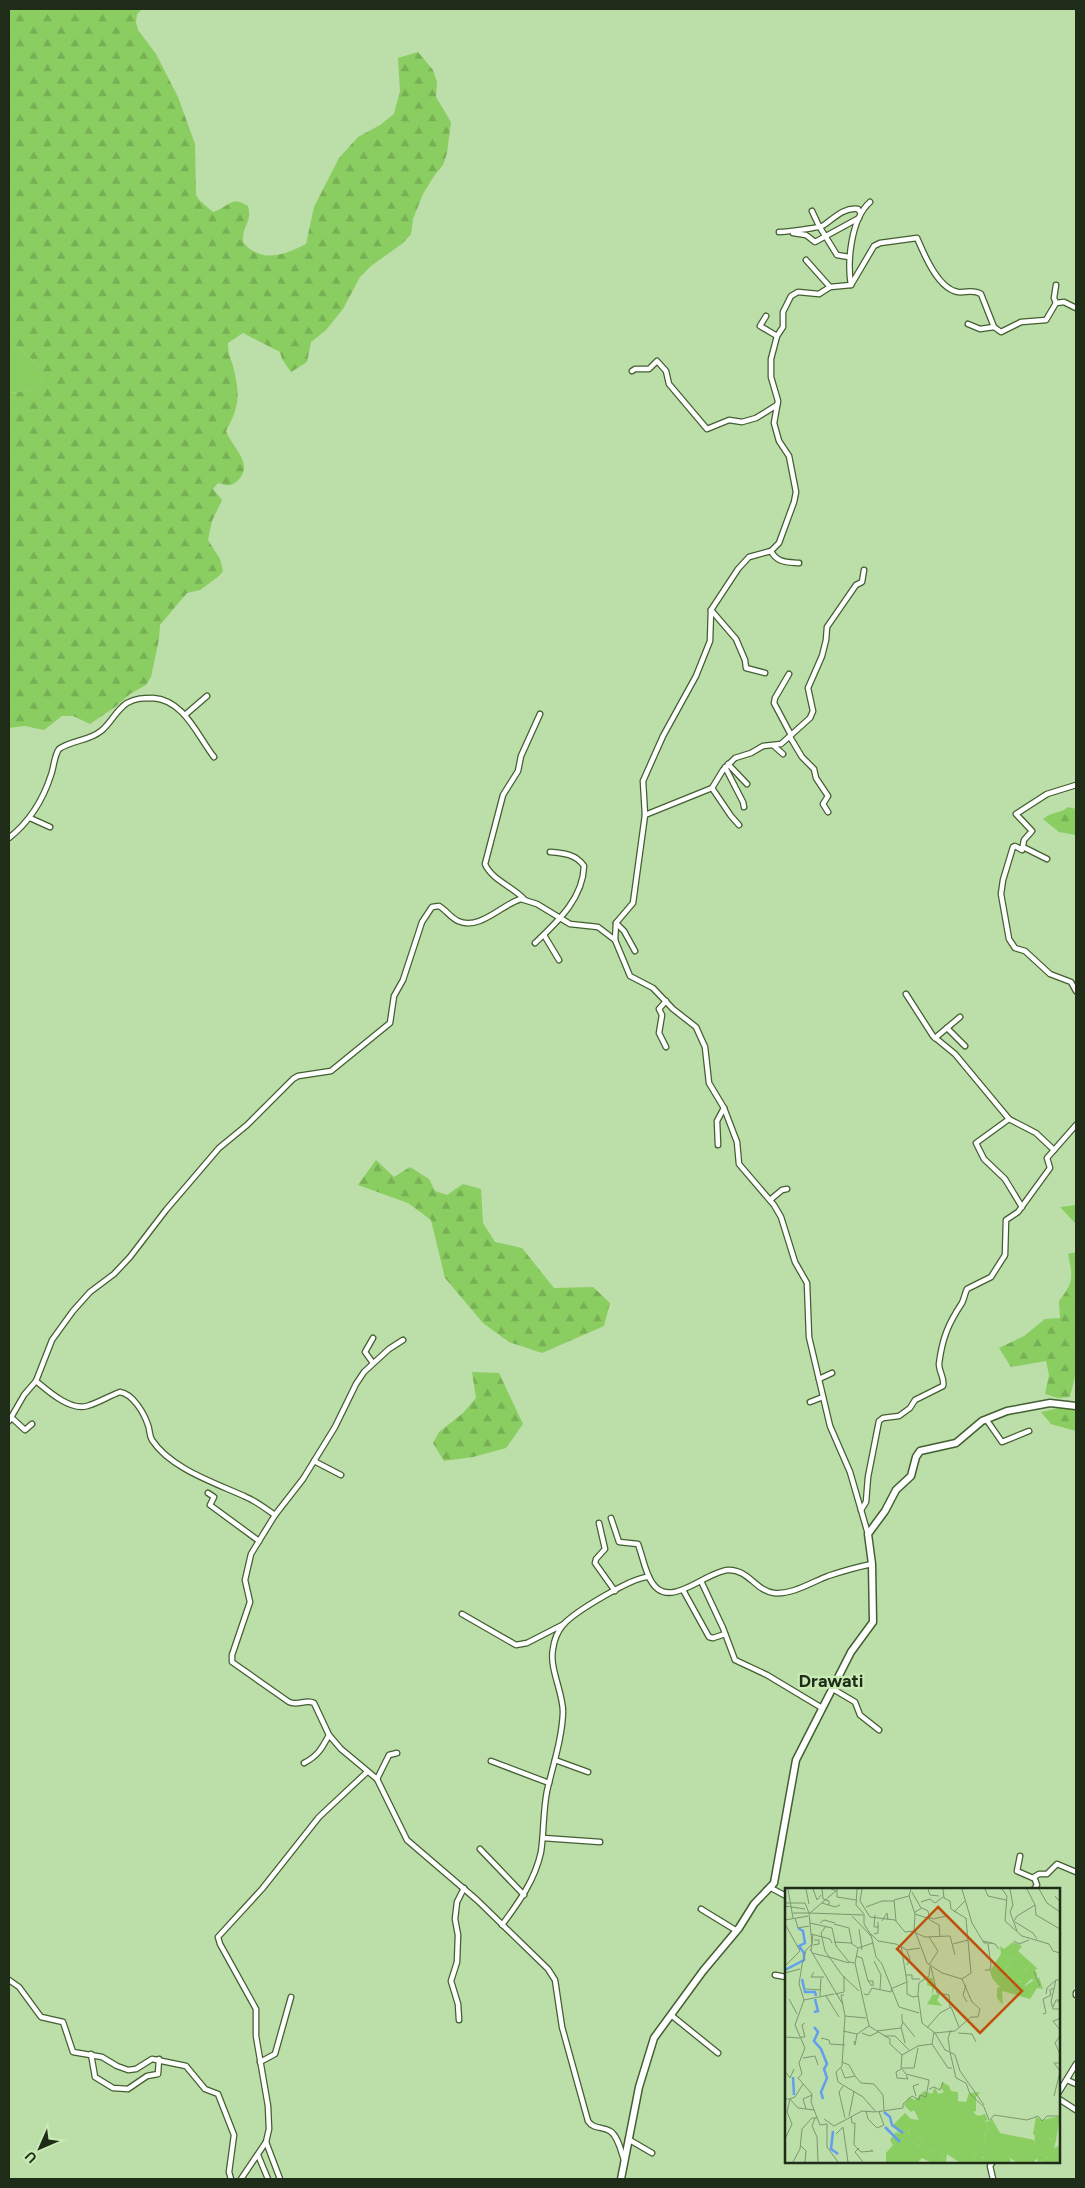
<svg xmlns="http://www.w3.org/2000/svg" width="1085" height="2188" font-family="Figtree,sans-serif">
  <defs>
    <pattern id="forest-firs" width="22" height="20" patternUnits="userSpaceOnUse" patternTransform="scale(1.25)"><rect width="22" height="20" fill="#8acd61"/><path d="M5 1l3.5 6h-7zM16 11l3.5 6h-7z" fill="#77b054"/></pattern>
  </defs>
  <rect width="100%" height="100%" fill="#bcdea9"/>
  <!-- green -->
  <path fill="#8acd61" d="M9,341C37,360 65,389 9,393Z"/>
  <!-- forest -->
  <g fill="url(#forest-firs)">
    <path d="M9,9H142L137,14L136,22L138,30L156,54L178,97L195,144L196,195L200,201L213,212C229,207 231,195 248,206C252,222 244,224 243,237C242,243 246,246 250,249C268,262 288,253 306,244L314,207L339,158L358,137L380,125L394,114L400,91L398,58L418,52L433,70L437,82L436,97L451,122L447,153L443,165L434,176L423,194L413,219L411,234L403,243L371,266L360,277L343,309L326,330L311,342L307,362L291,372L282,359L280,352L243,333L228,343C228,354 230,356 233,366C240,394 240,406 226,431C231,446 253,462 240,478C233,487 228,486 218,483L213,489L222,500L212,521L208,540L220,559L223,571L219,576L200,590L187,593L160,625L159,639L151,677L146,685L130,694L115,707L90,724L73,716H62L44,730L25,726L9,728V393C65,389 37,360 9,341Z"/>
    <path d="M1068,807L1076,809V835L1059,832L1043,819C1053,811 1060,814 1068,807Z"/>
    <polygon points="376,1160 394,1177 410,1167 429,1179 435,1191 447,1195 463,1184 481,1189 483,1223 495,1242 522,1248 554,1288 593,1287 610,1303 604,1326 542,1353 509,1342 483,1323 445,1278 431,1220 408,1203 358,1185"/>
    <polygon points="1076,1205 1076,1224 1060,1207"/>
    <path d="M1076,1252V1372L1070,1397L1058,1398L1045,1394L1049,1375L1046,1361L1011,1367L999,1348L1024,1336L1045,1319L1060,1318L1059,1301C1074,1282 1073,1277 1068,1254Z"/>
    <polygon points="472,1372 499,1373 523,1424 506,1448 473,1457 444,1461 433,1443 439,1432 463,1413 476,1398"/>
    <polygon points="1073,1405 1076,1406 1076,1431 1051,1424 1041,1412"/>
  </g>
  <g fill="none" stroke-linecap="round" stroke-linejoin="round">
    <!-- street casing -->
    <g stroke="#425f30" stroke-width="7">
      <g id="street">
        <polyline points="812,211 819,226 837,255 849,257"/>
        <path d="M779,232C785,232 820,228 824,225C834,218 844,207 858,209L860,212"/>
        <polyline points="793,233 806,235 815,242 859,218"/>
        <polyline points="806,260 830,287"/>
        <path d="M851,285C847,261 851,219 870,202"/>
        <polyline points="1056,303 1054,298 1056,285"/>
        <polyline points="766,316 760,326 777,336"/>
        <polyline points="968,324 980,329 994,327"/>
        <polyline points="632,371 635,369 649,369 657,361 666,371 669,384 707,429 729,420 742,422 756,418 777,405"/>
        <path d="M771,551C777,563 787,562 799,563"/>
        <polyline points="711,610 736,639 745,660 746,668 765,673"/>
        <polyline points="789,674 775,698 774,703 791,735"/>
        <polyline points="185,715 207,696"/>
        <polyline points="790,737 802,757 814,769 816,778 828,796 823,804 828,812"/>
        <polyline points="774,746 783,754"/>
        <polyline points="728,764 747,784"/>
        <polyline points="725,767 743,802 744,807"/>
        <polyline points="1076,785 1047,794 1016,814 1032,831 1024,840 1022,850 1015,846 1013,847 1003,880 1001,894 1009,939 1015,948 1025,951 1050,974 1071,982 1076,991"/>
        <polyline points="712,788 731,816 739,825"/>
        <polyline points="645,815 712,788 723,770 735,758 751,753 763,746 781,744 810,718 813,711 808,688 822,656 826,640 827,627 856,585 862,582 864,570"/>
        <polyline points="30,818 50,827"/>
        <path d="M9,838C29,822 43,800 51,775C54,767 54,756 59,749C72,740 89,741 101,731C111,723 116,710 127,703C136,698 143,698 153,698C184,700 197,735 214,757"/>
        <polyline points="1023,847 1047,859"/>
        <path d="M524,899C513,887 491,879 485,864L503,795L518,771L521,756L540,714"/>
        <polyline points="616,923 624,931 635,951"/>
        <polyline points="544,935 559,960"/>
        <path d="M535,943C557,922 583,899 584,866C576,854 563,853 550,852"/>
        <polyline points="906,994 933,1036 955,1054 1009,1119"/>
        <polyline points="666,1001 659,1009 662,1015 659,1033 666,1047"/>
        <polyline points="947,1028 965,1046"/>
        <polyline points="935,1038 960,1017"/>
        <polyline points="718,1145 717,1121 724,1108"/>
        <polyline points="770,1200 782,1190 787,1189"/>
        <polyline points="1022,1207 1005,1179 984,1159 976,1143 1009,1119 1036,1133 1054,1150"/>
        <path d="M403,1340L389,1349L364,1372L356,1384L335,1427L303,1479L275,1515L251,1554L245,1580L250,1602L232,1655V1662L289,1702C298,1706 306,1699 314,1703L329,1735L341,1749L377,1779L407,1840L477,1900L548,1969L555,1980L562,2027L588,2121C594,2130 602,2126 610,2131C618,2136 621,2151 624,2160"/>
        <polyline points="373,1363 365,1352 373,1338"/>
        <polyline points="819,1379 832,1373"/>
        <path d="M36,1381C48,1391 70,1411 87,1406C98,1403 109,1396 120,1392C133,1394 144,1413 148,1425C150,1430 149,1435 152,1440C171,1469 216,1483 246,1497C256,1501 266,1509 275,1515"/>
        <polyline points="810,1402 823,1397"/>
        <polyline points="12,1418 25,1430 32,1424"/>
        <polyline points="986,1419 1002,1442 1029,1431"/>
        <path d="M9,1421L24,1395L36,1381L52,1340L73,1311L90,1292L114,1274L130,1257L166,1210L219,1148L247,1125L293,1079L298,1076L331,1071L390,1023L394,996L403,980L422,922L432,907L439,906C446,910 451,918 458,921C480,931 502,904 521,899L537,904L570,924L598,927L615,940"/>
        <polyline points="314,1461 341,1475"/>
        <polyline points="208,1493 214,1497 210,1505 259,1541"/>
        <path d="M861,1510L866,1502L868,1477L879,1421L883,1418L899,1416L910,1408L915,1400L943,1386C945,1379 939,1372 939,1364C942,1339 948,1324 962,1303C964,1299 965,1293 967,1289L991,1277L1005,1255L1006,1220L1018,1212L1050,1168L1047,1158L1076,1125"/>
        <path d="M611,1518L619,1542L638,1544C642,1555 644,1566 649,1577C666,1615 703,1572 728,1570C748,1569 756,1591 774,1593C792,1595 812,1582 828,1576C843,1571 857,1567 872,1564"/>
        <polyline points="599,1523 605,1549 596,1559 595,1563 615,1591"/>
        <path d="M868,1534L850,1472L830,1426L809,1337L807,1283L795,1262L781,1217L774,1205L739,1164L737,1142L724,1108L709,1083L705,1047L696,1027L673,1009L653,988L630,976L615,940L616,923L633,903L645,815L643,781L663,736L696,676L710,641L711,610L738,569L749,557L771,551L779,543L794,502L796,492L789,456L779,441L774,423L778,401L771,377V359L777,336L783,327V312L791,296L798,292L819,294L830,287L851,285L874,246L880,243L917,238C924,254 938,289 958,292C966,293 973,289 981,294L994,327L1001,332L1021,322L1046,320L1056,303L1064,302L1076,308"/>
        <polyline points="701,1581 723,1628 735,1660 767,1675 822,1708"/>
        <polyline points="683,1590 709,1637 713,1638 725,1634"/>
        <polyline points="462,1614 516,1645 527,1643 564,1624"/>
        <polyline points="833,1689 855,1702 860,1715 879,1730"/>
        <polyline points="555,1760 588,1772"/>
        <polyline points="491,1761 549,1783"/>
        <path d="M304,1763C318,1756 322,1748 329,1735"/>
        <polyline points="377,1779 389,1755 397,1753"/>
        <polyline points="543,1838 600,1842"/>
        <polyline points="480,1849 524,1895"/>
        <polyline points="1020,1856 1017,1871 1033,1878"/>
        <polyline points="771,1888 786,1896"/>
        <polyline points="1034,1889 1037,1885 1034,1877 1039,1874 1047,1874 1057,1864 1076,1872"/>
        <polyline points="701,1909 737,1931"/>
        <path d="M502,1925C519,1902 535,1880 541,1852C544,1832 543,1811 547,1791C553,1765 562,1739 563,1712C563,1692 549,1668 553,1649C554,1641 558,1631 563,1625C574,1612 634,1576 649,1577"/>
        <polyline points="775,1975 786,1977"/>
        <polyline points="9,1980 19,1987 41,2017 63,2022 73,2052 102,2057 117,2066 128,2070 136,2069 152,2059 186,2066 205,2089 218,2094 234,2135 229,2172 231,2179"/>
        <polyline points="1076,1993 1076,1995"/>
        <polyline points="671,2015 718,2053"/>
        <polyline points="459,2020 458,2004 451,1981 457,1962 458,1935 455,1919 457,1902 464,1888"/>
        <polyline points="91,2054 95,2077 113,2088 128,2089 147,2076 158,2074 159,2059"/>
        <polyline points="260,2062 275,2054 291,1997"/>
        <polyline points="1067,2080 1076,2084"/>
        <polyline points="1059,2092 1076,2064"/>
        <polyline points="1059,2099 1076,2110"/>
        <polyline points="628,2139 652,2153"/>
        <polyline points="266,2142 280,2179"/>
        <polyline points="258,2155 268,2179"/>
        <polyline points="241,2179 266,2142 269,2129 268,2106 256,2036 256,2009 220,1944 218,1937 262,1889 319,1817 367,1772"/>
        <polyline points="993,2179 990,2166 993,2162"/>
      </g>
    </g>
    <!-- secondary casing -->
    <g stroke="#425f30" stroke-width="9">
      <polyline id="secondary" points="621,2179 639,2087 654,2038 703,1971 739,1928 754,1904 774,1883 796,1760 851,1652 873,1622 872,1564 868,1534 885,1511 896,1490 911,1476 916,1457 920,1451 956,1443 982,1421 1007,1411 1050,1403 1076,1406"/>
    </g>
    <!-- street -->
    <use href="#street" stroke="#fff" stroke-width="4.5"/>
    <!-- secondary -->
    <use href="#secondary" stroke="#fff" stroke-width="6"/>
  </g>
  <g text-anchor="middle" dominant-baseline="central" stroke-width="4.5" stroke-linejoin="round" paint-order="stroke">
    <!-- quarter labels -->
    <g font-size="18" font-weight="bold" fill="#1f2c18" stroke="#c9ebb6">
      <text x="831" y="1681">Drawati</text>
    </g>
  </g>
  <!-- overview -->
  <g transform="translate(785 1888)">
    <rect width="275" height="275" fill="#bcdea9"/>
    <path d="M226,68L237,74L240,81L252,86L251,93L246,91L239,98L236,93L232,94L233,89L221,90L224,87L220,79L224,78ZM275,228L271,252L260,251L255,246V251L248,246L251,229L257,232ZM207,231L215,245L249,252L250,265L264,272L253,274L252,270L249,274H231L225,270L226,274H187L189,266L196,271L200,269L192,264L202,259L199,250L203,241L200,232L202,234ZM124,241L123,246L129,255L133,248L138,255L133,257L157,265L161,274H145L137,270L133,274H101V265L108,257L105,252L111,244L118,248Z" fill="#8acd61"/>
    <path d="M228,54L237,58L233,63L253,81H250L252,86L246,85L237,78V74L226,68L224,78L220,79L224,87L221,90L232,88L235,91L232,94L237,93L240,98L254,89L258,101L252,100L245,111L217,103L218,117L212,110V100L215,99L207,90L205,83L216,66L215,58L219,61ZM142,89L147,90L150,98L147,107L155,106L152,112L157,118L142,116L147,108V99L142,97V90L138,92ZM157,194L164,198L166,203L173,204V213L181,214L184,205L195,204L191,209V223L188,224L193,228L200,226L203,233L200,232L203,241L199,249L202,260L192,264L200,267L196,272L189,266L187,274H174L162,266L161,274L157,265L133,257L138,255L133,248L129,255L123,246L125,241L117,249L108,237L120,225L126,231L134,232L129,222L126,224L119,217L124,209L130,212L139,203L147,206L150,199L153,206L159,204L156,200ZM250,245L254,251L255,246L260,251L271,252L269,260L275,257L274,274H257L263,269L258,271L249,265Z" fill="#8acd61"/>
    <path fill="none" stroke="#619fee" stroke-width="2.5" d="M0,82L19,72V65L14,58L20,55L18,43L13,40M17,91L20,104H30L31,108M29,124L33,123L30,111M29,139L33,144L29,153L36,161L42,176L39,181L42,190L36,204L38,211M8,189L9,207M99,224L105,229L107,237L118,245M100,239L115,254M48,243L46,261L53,266"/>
    <path fill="none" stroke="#7d976f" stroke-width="1" d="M3,1L8,30M21,1L24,16M28,1L32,12L36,7M37,1L38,11L44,13V17M46,1L52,3V9L71,12M72,1L71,17L79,26V36L86,47L91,69L97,76L114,119L134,125M77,1L75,13L85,29L110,32L120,44L130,43L142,75L157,85L177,91L187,114L195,121L193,129H186L170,143L150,145M143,1L145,7L154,8M158,1L159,10L165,13L166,21L182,31M177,1L187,35L199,55H207M200,1L203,8L221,12M217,1L222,8L220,33L237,48L264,56L268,63L275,65M225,1L228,17L225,24L232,43M254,1L262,15L275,24M127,4L136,20M124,8L130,26L129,43M270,8L275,14V22M136,14L145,11L150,15L158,9M0,15H20L24,25M37,15L50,19L55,17M250,17L251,27L275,41M0,18L20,21M81,19L97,13H109M130,24L137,20L143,23L145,32L154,37L155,49M169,24L180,13M8,25H25L53,1M24,25L27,56L21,62L17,77L14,96L19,112L10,137L20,160L14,175L17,186L13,190L27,206L26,214L35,237L42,236V259L53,274M25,25L78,27M130,26L145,31M90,27L89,39H94M67,28L86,48M145,29L148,31L161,28M10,30L13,40L24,38M0,32L23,28M97,33L102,25L103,32M111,33L109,12L124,8L126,1M229,33L232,28L250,17L242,1M230,34L248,45L252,51M25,35L47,40L51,58L64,74L70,75L84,138L105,151V156L117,167L116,180L121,186L144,192L141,209L135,207L134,212L127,208L118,216V220L91,224L78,209L53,194L51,184L57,178L60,128L56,107H59M35,35L39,32L50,35M0,36L15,63L0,78M49,36L64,40L67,56M41,38L36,45L40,63L57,87L74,103M74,41L77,62M131,45L140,49L165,48L170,67M26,46L45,51L47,55M86,46L93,53L111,56L122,62L135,60M89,46L93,45V34M198,53L210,56L214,61M229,53L234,56L244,52M49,54L66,55L73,60L88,55M168,56L183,52M28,57L34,56V52H29M25,61L57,115M26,63L28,46M27,65L47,70M71,68L77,70L83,93M47,70L64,75M89,73L96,87L95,101M70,75L73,60M122,77L125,71L122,63M144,77L153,63L144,49M145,78L144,88L134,95L133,106L137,135L150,145L160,162L165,164L171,190L181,195L185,206L199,219L204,232M146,79L152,105L164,107L165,119M200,82H205L206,77L203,56M29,84L26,89H39M249,84L255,98M0,85L15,81M121,87H127V91H135M177,91L186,85L181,31M275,92H271L266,114L268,121H275M122,94V106L128,109L133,108M181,97L178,107L182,114M87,98L83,93H88V98M108,100L122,94L116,58M21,101L36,102M50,106L59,104V88M79,106L83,107L87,100L106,104L107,99M261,106L262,100L271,92M35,108L36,90M41,108L54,129M4,111L12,126M19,112L49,106M268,119L271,112H275L272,114M275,125L274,131L268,133L275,142M117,126V133L130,149M258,126L261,125L258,111L266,107L265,102L269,100M60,128L81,130M118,134L116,139L120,155M142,140L155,125L166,119L174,139M58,143L72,146L84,138M92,143L116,140M77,145L85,148L93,144M173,145L187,146L191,154M99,148H110L125,163M275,148L270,155L275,166M0,149L15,150M16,149H20L17,137L20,135M36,150L44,152L45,156L60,157M69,153L70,157L72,146M147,156L163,180H167M165,163L163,150L166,142M165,164L170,167L175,183L199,217M117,167L133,158L147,156L149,144M18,170L30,168L33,177M57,174L64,177L70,188M275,175H269L275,183M56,180L60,190L70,188L76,195L89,196L98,207L99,222M117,180H129L133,160M116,181L111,184L112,190L123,191L121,187M0,183L5,190L9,181M58,198L54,204L60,230M144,201L149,199L155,202L158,194M131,208L128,198L134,196M269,208L275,184M0,211H5L13,220L29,222M5,211L10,209L18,196M21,221L18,211L27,207M81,223L83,231L92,240L99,237L94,224M64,228L69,203M66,228L67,235H70L69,257L76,264L88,263L86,262M30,230L27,238L32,249L33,274M39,231L49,238L77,223L90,224M205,232L209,227L242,232L253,228L257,233L262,228H275M51,246L58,239L63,274M0,251L7,236L2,224L5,211M15,257L21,263L20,274M74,260L70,264L78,274M8,274L15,261L17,241L27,230H32"/>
    <path fill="#c0500e" fill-opacity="0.15" stroke="#c0500e" stroke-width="2.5" d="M153,19L237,103L195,145L112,61Z"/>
    <rect width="275" height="275" fill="none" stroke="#1f2c18" stroke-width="2.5"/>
  </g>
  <!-- border -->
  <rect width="1085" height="2188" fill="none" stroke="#1f2c18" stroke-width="20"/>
  <!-- north arrow -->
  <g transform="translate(40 2148) rotate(225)" stroke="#c9ebb6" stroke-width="4" paint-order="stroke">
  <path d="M0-4L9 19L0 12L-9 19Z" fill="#1f2c18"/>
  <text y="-8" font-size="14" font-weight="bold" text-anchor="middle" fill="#1f2c18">U</text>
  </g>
</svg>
